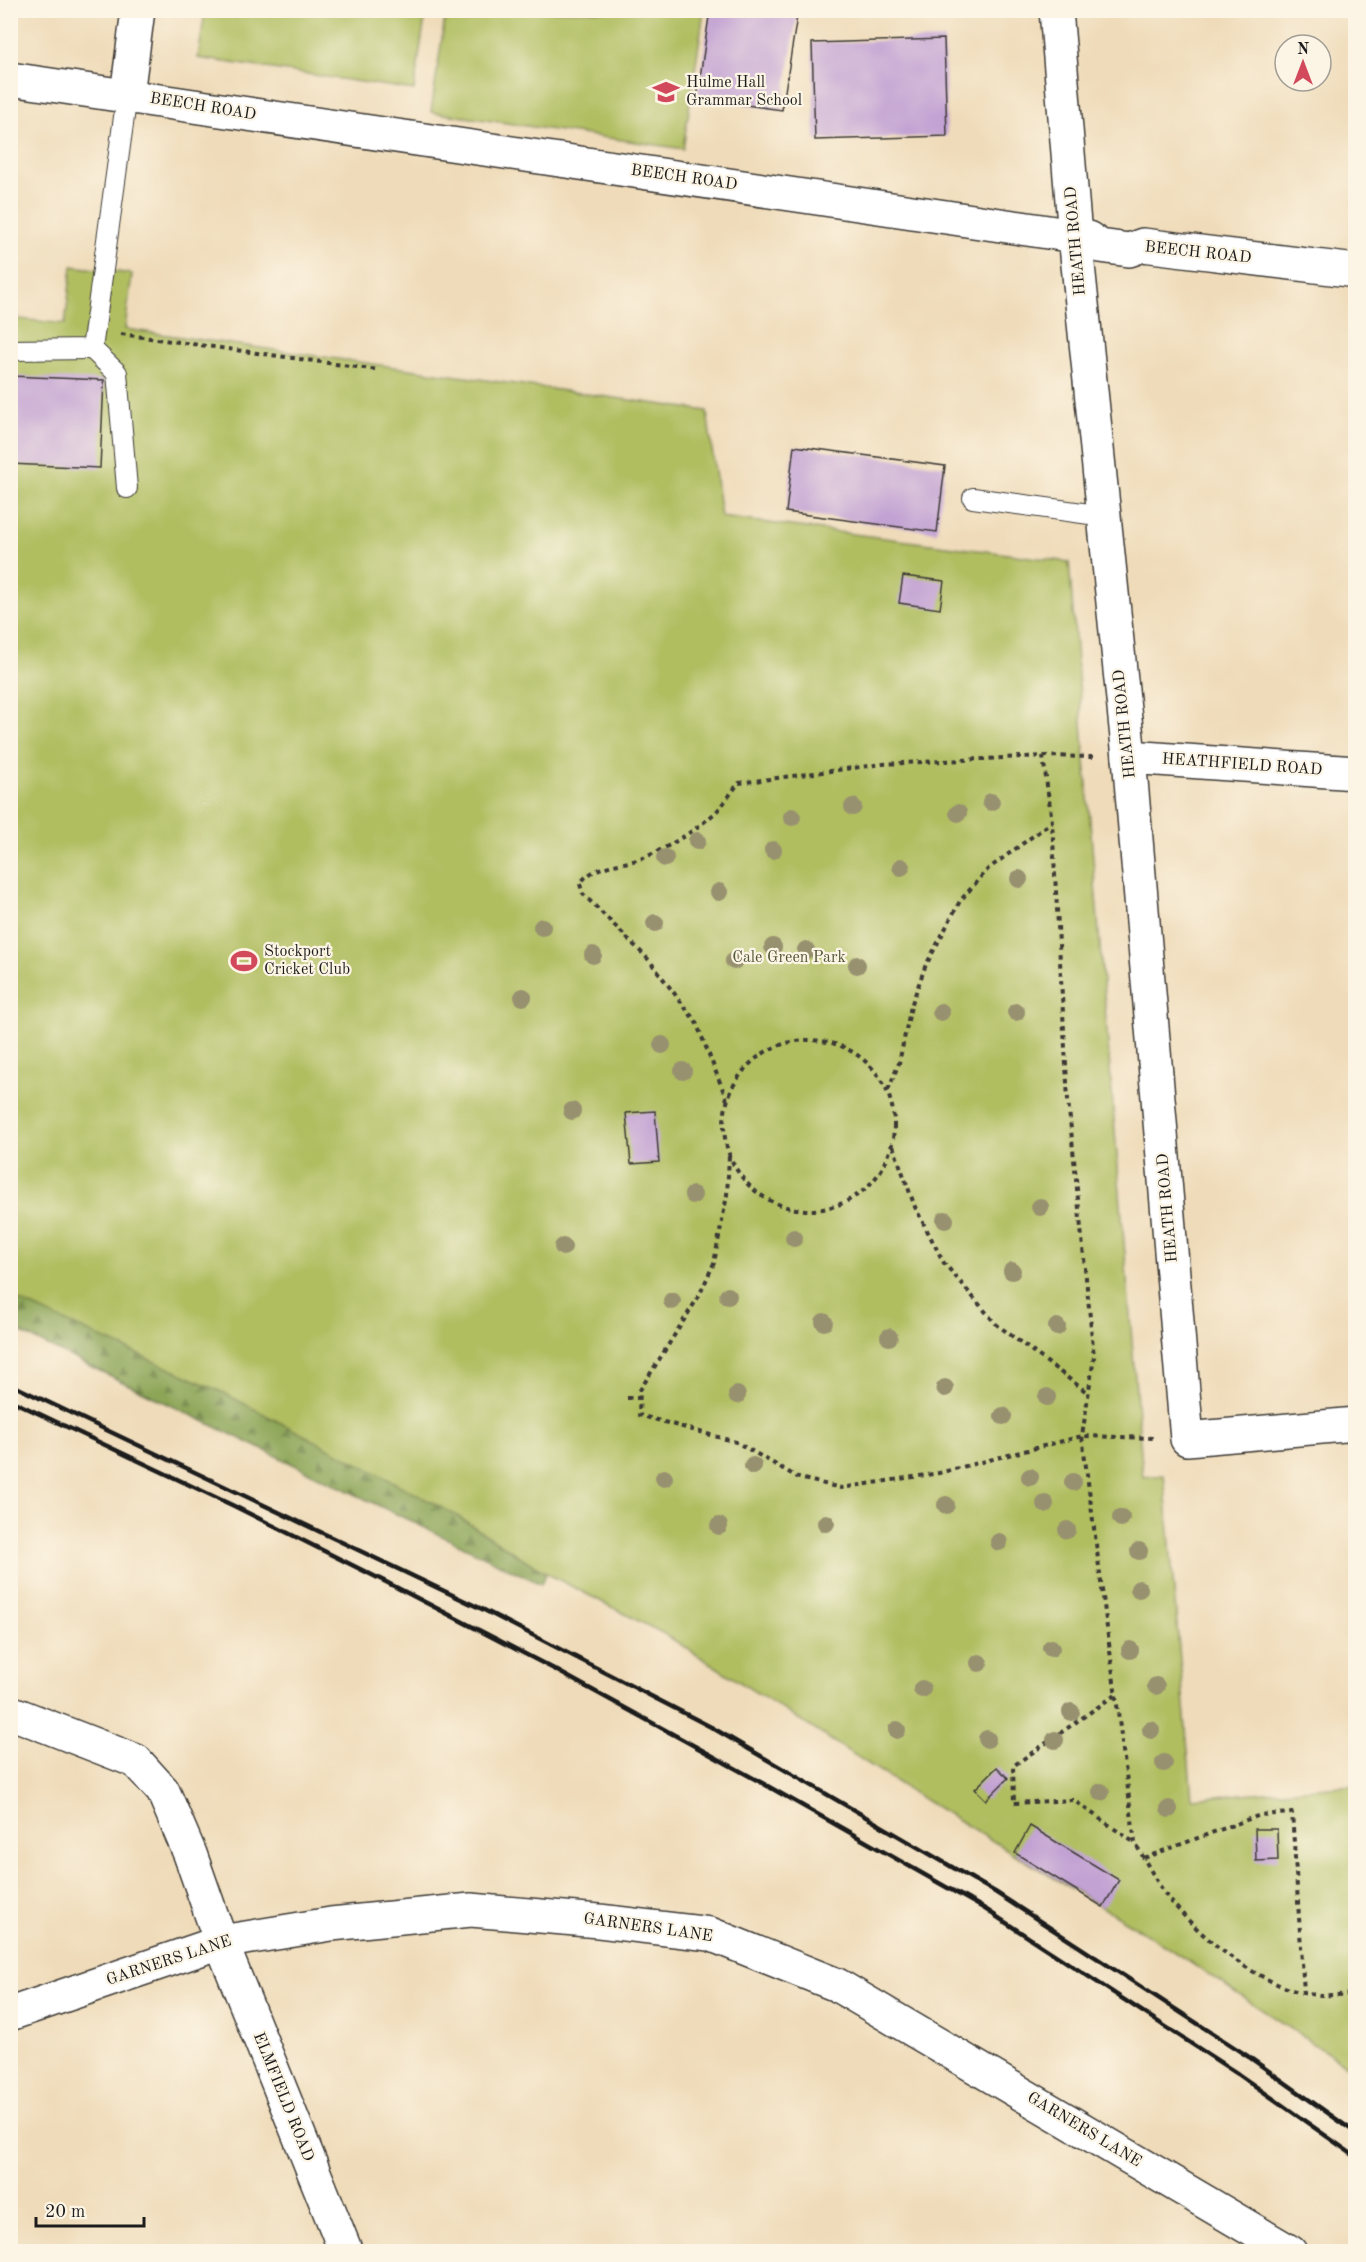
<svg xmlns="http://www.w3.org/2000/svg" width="1366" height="2262" font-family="'Old Standard TT',serif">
  <defs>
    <pattern id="forest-firs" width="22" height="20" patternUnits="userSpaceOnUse" patternTransform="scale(1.5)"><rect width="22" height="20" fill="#8ca557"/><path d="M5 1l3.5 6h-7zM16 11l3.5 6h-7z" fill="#728647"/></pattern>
  </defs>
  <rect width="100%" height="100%" fill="#fcf5e5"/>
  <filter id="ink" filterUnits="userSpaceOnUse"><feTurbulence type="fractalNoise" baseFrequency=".0167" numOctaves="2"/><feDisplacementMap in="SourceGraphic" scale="12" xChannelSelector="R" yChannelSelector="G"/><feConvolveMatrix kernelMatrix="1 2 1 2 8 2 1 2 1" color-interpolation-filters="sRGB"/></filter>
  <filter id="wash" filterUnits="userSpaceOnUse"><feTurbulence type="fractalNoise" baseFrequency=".008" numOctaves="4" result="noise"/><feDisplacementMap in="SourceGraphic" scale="24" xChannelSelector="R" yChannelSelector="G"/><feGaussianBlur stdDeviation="1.35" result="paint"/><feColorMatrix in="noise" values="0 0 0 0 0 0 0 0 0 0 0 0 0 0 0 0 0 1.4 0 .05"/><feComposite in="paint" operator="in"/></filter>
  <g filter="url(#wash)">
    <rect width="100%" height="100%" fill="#efdbb9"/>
    <!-- forest -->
    <polygon fill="url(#forest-firs)" stroke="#54603a" stroke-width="1.5" points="10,1230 546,1573 541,1584 11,1328"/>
    <!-- green -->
    <g fill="#b0be61" stroke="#666d3e" stroke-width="1.5">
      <polygon points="205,11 426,11 414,90 198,58"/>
      <polygon points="446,11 704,11 683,149 431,112"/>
      <polygon points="72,266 132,274 125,329 707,411 721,517 1069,562 1143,1477 1164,1475 1192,1798 1355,1785 1355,2071 1147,1934 928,1802 666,1635 546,1573 454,1514 224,1393 11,1297 11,318 65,324"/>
    </g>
    <g id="blocks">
      <!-- building -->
      <g fill="#c2a2d3">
        <polygon points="710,10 798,10 782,110 697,98"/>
        <polygon points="944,39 947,136 815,140 812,43"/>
        <polygon points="10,376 104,380 100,468 10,464"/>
        <polygon points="794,446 945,466 937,532 786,512"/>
        <polygon points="903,576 944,581 940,609 899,603"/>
        <polygon points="655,1111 659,1162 631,1164 626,1113"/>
        <polygon points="997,1767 1008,1778 986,1800 975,1789"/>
        <polygon points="1030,1826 1119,1880 1103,1907 1015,1853"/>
        <polygon points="1255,1829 1277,1829 1278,1860 1256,1861"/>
      </g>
    </g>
  </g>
  <g filter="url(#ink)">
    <use href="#blocks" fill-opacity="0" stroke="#3c3934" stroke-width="1.5"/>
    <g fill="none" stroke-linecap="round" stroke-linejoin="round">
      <!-- service casing -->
      <g stroke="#3c3934" stroke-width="22">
        <g id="service">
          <polyline points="92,349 117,373 127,488"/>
          <polyline points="10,350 92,349 127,95"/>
          <polyline points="973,498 1104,516"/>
        </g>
      </g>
      <!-- minor casing -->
      <g stroke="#3c3934" stroke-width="36">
        <g id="minor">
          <polyline points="1056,10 1075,236 1129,757 1187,1439 1356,1424"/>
          <polyline points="10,79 1075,236 1088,238 1100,246 1129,250 1143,245 1356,271"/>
          <polyline points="127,95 138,10"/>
          <polyline points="1129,757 1356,773"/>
          <polyline points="10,1712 136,1761 163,1791 190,1854 221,1942 346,2252"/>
        </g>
      </g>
      <!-- tertiary casing -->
      <g stroke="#3c3934" stroke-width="36">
        <polyline id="tertiary" points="10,2014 221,1942 331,1924 471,1910 599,1921 710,1934 837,1985 1290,2252"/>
      </g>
      <!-- path -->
      <g stroke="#3c3934" stroke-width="4" stroke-dasharray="4.5 4.5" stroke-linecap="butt">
        <polyline points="121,334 378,370"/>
        <path d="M1043,756L1052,822L1068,1100L1094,1357L1082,1436L1135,1843C1146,1861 1156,1882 1169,1899C1201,1937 1247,1975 1295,1991C1314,1997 1336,1995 1356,1994"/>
        <circle cx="809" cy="1125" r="85"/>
        <polyline points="888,1090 899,1063 911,1006 925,967 960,901 988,869 1052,822"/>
        <path d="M727,1100L696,1022L649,960L583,894L580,884C593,863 624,866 646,857C670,846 696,830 716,812C724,804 731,792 739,783L883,764L1043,756L1093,757"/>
        <polyline points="893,1146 915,1207 944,1263 996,1324 1088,1393"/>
        <polyline points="729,1156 727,1195 714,1263 699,1296 640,1390 639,1415 736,1442 799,1478 841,1488 939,1473 1082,1436 1154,1438"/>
        <polyline points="627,1398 639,1398"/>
        <polyline points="1115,1695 1013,1766 1014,1803 1073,1800 1135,1843"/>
        <polyline points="1144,1858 1260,1815 1292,1813 1304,1992"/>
        <polyline points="10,2233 19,2252"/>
      </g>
      <!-- service -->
      <use href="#service" stroke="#fff" stroke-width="20"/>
      <!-- minor -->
      <use href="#minor" stroke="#fff" stroke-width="33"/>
      <!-- tertiary -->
      <use href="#tertiary" stroke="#fff" stroke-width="33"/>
      <!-- rail -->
      <g stroke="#1c1c1c" stroke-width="4.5">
        <polyline points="10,1384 484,1610 711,1727 995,1892 1249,2057 1356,2133"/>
        <polyline points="10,1400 234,1506 386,1582 552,1668 764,1784 985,1909 1238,2074 1356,2157"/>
      </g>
    </g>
    <!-- trees -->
    <g fill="#989170">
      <circle cx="991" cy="802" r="9"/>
      <circle cx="853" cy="807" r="9"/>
      <circle cx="958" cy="813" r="9"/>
      <circle cx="792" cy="817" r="9"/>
      <circle cx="697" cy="841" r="9"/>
      <circle cx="773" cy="850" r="9"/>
      <circle cx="665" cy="858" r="9"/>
      <circle cx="901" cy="867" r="9"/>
      <circle cx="1019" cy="879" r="9"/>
      <circle cx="719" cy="892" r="9"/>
      <circle cx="655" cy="923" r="9"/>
      <circle cx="542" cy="927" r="9"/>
      <circle cx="773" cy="947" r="9"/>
      <circle cx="806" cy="950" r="9"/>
      <circle cx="593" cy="955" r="9"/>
      <circle cx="734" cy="961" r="9"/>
      <circle cx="857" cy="965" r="9"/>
      <circle cx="523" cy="997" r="9"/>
      <circle cx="941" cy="1012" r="9"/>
      <circle cx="1016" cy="1012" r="9"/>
      <circle cx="662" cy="1045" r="9"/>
      <circle cx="683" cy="1071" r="9"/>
      <circle cx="572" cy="1111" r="9"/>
      <circle cx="693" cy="1195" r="9"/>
      <circle cx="1040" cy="1207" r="9"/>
      <circle cx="945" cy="1220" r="9"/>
      <circle cx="794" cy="1238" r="9"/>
      <circle cx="563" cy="1247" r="9"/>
      <circle cx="1012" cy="1271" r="9"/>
      <circle cx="728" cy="1296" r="9"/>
      <circle cx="672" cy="1301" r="9"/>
      <circle cx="824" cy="1322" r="9"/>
      <circle cx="1057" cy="1327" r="9"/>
      <circle cx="889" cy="1337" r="9"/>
      <circle cx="945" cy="1388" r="9"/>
      <circle cx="737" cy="1395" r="9"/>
      <circle cx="1047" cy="1397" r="9"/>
      <circle cx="1003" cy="1416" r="9"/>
      <circle cx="753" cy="1466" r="9"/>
      <circle cx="1030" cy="1477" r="9"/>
      <circle cx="664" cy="1478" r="9"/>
      <circle cx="1073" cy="1482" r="9"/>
      <circle cx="1045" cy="1504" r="9"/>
      <circle cx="946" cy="1505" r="9"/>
      <circle cx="1121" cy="1518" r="9"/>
      <circle cx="826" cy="1523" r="9"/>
      <circle cx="719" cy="1526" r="9"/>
      <circle cx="1067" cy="1530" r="9"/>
      <circle cx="999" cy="1542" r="9"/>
      <circle cx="1139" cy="1551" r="9"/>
      <circle cx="1139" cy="1589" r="9"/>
      <circle cx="1051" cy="1648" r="9"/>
      <circle cx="1130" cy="1650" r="9"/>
      <circle cx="979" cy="1663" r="9"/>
      <circle cx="1156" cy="1686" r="9"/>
      <circle cx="922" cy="1689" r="9"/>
      <circle cx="1071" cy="1712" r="9"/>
      <circle cx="897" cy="1730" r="9"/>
      <circle cx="1151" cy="1730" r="9"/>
      <circle cx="987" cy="1739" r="9"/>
      <circle cx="1055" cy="1740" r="9"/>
      <circle cx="1164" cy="1763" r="9"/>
      <circle cx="1101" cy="1792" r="9"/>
      <circle cx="1169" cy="1809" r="9"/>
    </g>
  </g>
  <!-- icons -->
  <defs>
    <g id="school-bare" transform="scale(2.07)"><path d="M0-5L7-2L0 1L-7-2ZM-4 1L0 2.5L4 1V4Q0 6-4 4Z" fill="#d1495b" stroke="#fcf5e5" stroke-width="2.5" paint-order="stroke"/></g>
    <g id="stadium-bare" transform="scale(2.07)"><path d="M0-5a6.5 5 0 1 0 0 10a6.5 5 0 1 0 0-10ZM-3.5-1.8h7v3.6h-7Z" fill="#d1495b" stroke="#fcf5e5" stroke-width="2.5" paint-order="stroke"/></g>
  </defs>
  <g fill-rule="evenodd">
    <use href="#school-bare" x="666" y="92"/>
    <use href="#stadium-bare" x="244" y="961"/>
  </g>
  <g text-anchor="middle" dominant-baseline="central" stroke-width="4.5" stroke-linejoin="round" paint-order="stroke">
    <!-- poi labels -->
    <g font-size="16" fill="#1c1c1c" stroke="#fcf5e5" text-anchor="start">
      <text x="686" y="83">Hulme Hall<tspan x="686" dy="18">Grammar School</tspan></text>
      <text x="264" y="952">Stockport<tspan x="264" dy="18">Cricket Club</tspan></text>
    </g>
    <!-- street labels -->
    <g font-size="16" fill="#1c1c1c" stroke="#fcf5e5">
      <text transform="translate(203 107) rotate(9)">BEECH ROAD</text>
      <text transform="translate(684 178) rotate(8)">BEECH ROAD</text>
      <text transform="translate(1076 241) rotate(-95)">HEATH ROAD</text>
      <text transform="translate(1198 253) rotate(6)">BEECH ROAD</text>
      <text transform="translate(1125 724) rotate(-96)">HEATH ROAD</text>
      <text transform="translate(1242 765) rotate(4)">HEATHFIELD ROAD</text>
      <text transform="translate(1168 1208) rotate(-95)">HEATH ROAD</text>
      <text transform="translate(648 1928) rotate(8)">GARNERS LANE</text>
      <text transform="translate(169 1961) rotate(-18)">GARNERS LANE</text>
      <text transform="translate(283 2097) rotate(68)">ELMFIELD ROAD</text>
      <text transform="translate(1084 2130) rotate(31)">GARNERS LANE</text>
    </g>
    <!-- park labels -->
    <g font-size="16" fill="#505534" stroke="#fcf5e5">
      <text x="789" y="958">Cale Green Park</text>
    </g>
  </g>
  <!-- margin -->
  <rect width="1366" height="2262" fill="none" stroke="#fcf5e5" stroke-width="36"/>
  <!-- north arrow -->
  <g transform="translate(1303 63)"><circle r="28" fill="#fcf5e5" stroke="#a29e95" stroke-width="1.5"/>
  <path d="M0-4.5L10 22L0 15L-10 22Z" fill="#d1495b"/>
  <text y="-9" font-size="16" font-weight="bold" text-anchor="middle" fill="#1c1c1c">N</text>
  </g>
  <!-- scale -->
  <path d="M36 2217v9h108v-9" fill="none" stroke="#1c1c1c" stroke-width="3"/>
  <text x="45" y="2217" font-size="18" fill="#1c1c1c" stroke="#fcf5e5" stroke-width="4.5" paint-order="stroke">20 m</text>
</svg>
